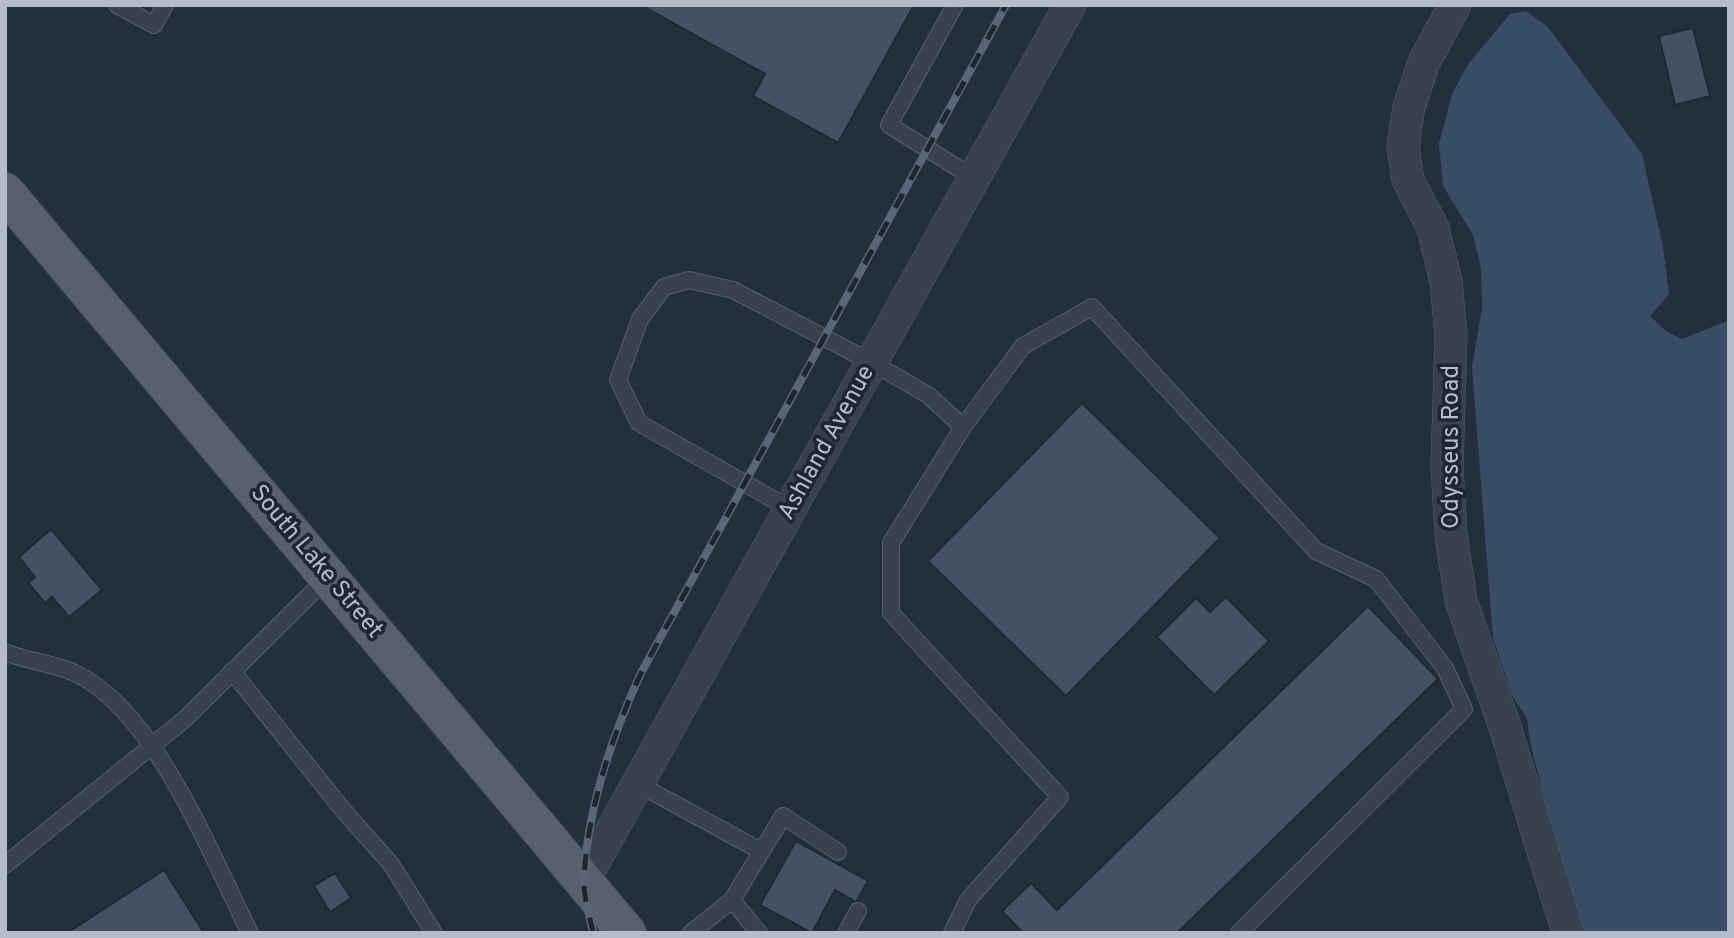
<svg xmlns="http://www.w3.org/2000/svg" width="1734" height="938" font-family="Overpass,sans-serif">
  <rect width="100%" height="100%" fill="#242f3e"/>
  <!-- water -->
  <polygon fill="#394c67" points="1526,11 1548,27 1642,154 1663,247 1669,294 1650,316 1667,332 1682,339 1727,321 1729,313 1729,933 1578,933 1530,742 1527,718 1512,695 1493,638 1472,367 1482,309 1481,268 1473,235 1443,186 1439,144 1452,94 1469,63 1510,14"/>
  <!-- building -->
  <g fill="#455162" stroke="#1f2835" stroke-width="2">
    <polygon points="641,5 914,5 838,143 753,96 765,74"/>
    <polygon points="1693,28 1710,96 1675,105 1659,36"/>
    <polygon points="1082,403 1220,538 1066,696 928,561"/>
    <polygon points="51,529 102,590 69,617 52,597 45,603 28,583 35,577 19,557"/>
    <polygon points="1226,597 1269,641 1214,695 1157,637 1196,598 1210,612"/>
    <polygon points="1368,606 1438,679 1177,933 1023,933 1002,911 1031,883 1057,910"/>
    <polygon points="796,841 868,881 856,902 835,890 812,933 760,905"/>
    <polygon points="164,870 204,933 67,933"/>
    <polygon points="335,873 351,898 330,912 314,886"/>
  </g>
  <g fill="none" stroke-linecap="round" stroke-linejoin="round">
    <!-- service casing -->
    <g stroke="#565f6c" stroke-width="18">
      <g id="service">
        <polyline points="117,5 154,25 165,5"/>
        <polyline points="955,5 889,125 974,178"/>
        <polyline points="963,427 1023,346 1092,307 1316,551 1376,579 1445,668 1464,709 1239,933"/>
        <polyline points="790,509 639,423 618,380 640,319 664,287 689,280 733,290 871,362 928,395 963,427 891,543 891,613 1060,797 968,900 952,933"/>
        <path d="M5,652C28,662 55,663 77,674C157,714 210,854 250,933"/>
        <polyline points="232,671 343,810 391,864 434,933"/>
        <polyline points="638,784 761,851"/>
        <polyline points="5,865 185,719 328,577"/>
        <polyline points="732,900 759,933"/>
        <polyline points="691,933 732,900 783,816 838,852"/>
        <polyline points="846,933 858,911"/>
      </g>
    </g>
    <!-- minor casing -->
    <g stroke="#565f6c" stroke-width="33">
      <g id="minor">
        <polyline points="1455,5 1424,62 1409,107 1403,146 1408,180 1433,228 1446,281 1451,335 1447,467 1451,534 1461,601 1505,727 1568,933"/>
        <polyline points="583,882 1070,5"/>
      </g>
    </g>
    <!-- primary casing -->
    <g stroke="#414a57" stroke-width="40">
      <polyline id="primary" points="5,192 627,933"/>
    </g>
    <!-- service -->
    <use href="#service" stroke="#38414e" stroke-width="16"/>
    <!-- minor -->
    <use href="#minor" stroke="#38414e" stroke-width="32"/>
    <!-- primary -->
    <use href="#primary" stroke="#56606e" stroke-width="38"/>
    <!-- rail casing -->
    <g stroke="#5a6575" stroke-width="8">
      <path id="rail" d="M593,933C590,916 583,896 584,880C587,810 612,736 641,673L1006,5"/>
    </g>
    <!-- rail -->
    <use href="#rail" stroke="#1d2633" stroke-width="5" stroke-dasharray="16" stroke-linecap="butt"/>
  </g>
  <g text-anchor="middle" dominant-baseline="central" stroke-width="7" stroke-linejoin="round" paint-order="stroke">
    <!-- street labels -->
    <g font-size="24" fill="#b4bcc9" stroke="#1d2633">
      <text transform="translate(827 443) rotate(-61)">Ashland Avenue</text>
      <text transform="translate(1452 447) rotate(-90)">Odysseus Road</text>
      <text transform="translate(316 562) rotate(50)">South Lake Street</text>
    </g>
  </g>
  <!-- border -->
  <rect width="1734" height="938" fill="none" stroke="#b4bcc9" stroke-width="14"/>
</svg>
